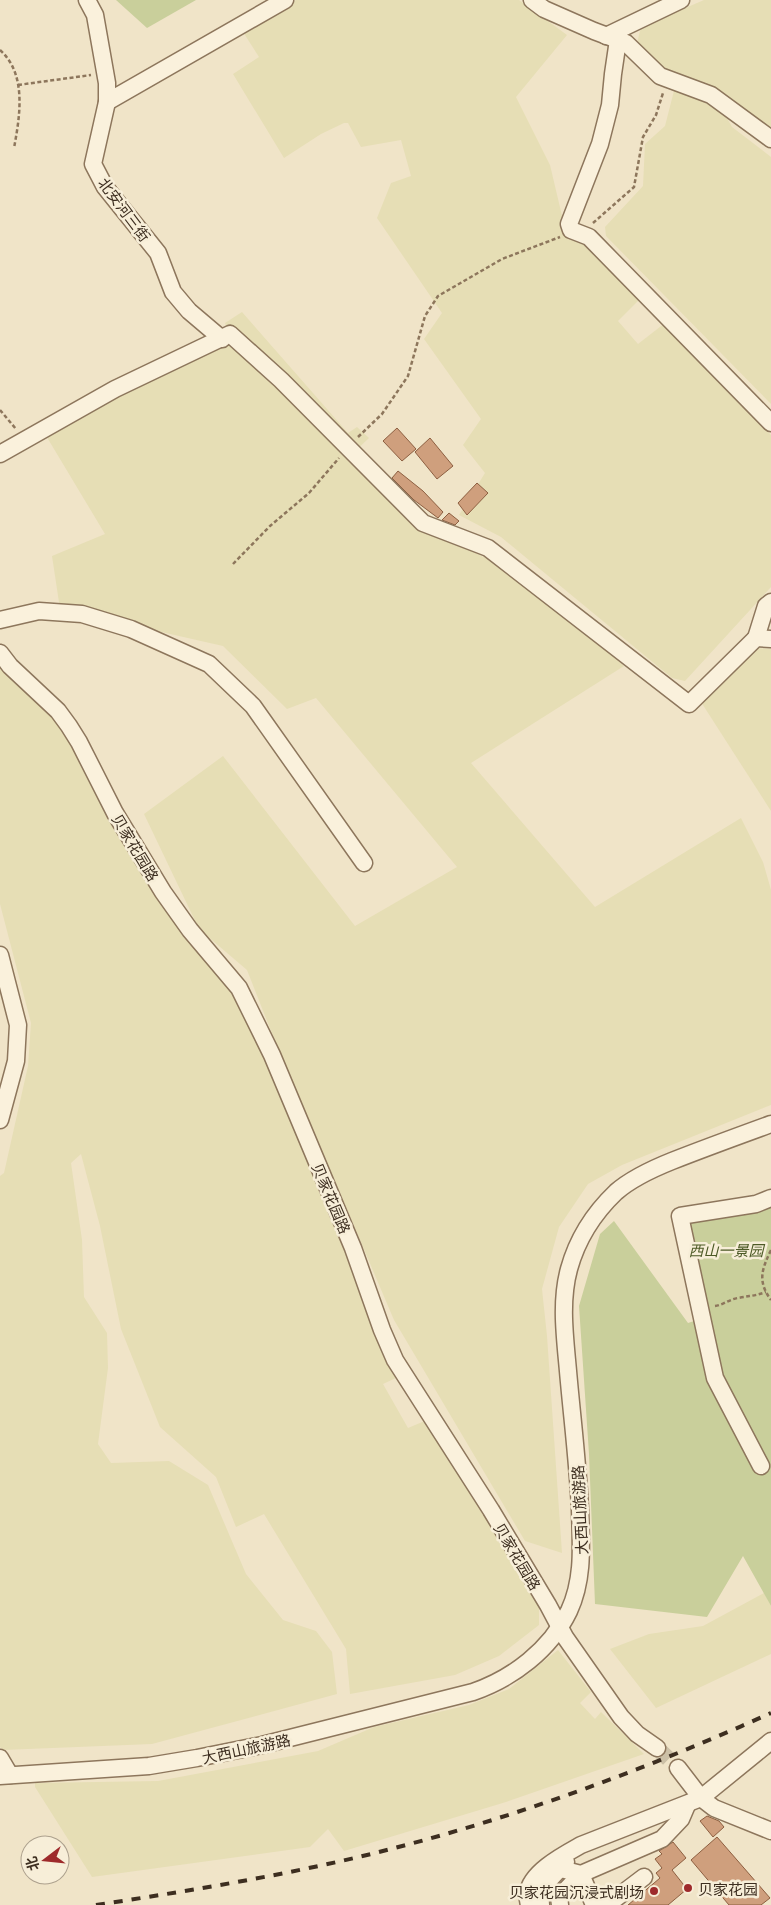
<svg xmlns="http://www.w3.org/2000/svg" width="771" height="1905" font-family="Literata,'Noto Sans SC',serif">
  <rect width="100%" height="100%" fill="#f0e4c8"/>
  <!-- farmland -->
  <g fill="#e6deb5">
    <polygon points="296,0 519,0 567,35 516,97 550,165 563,220 579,224 580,241 639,300 618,321 638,344 665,323 771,435 771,587 685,681 672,678 501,537 459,515 485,473 463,445 481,419 424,339 442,313 377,218 391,183 411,176 401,140 361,147 348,123 344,123 321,134 284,158 233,74 259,57 243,32"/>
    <polygon points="704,0 771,0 771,130 718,102 732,127 771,157 771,404 606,236 605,227 643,186 645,144 665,126 677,79 634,55 641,27"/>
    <polygon points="242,312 348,433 357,427 369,438 350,456 422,527 527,578 624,666 471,763 595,907 741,818 763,862 771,890 771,1105 622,1165 588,1184 559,1227 542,1289 547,1336 562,1553 525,1541 394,1320 269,1026 247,970 199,929 144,814 223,756 355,926 457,867 316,698 287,709 223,646 60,609 52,556 105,534 45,434 165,371 233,343 225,323"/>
    <polygon points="757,648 771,649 771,811 701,702"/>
    <polygon points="0,663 54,714 237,995 349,1252 398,1377 383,1384 408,1428 427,1420 539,1606 539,1625 499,1656 455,1675 350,1694 346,1649 264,1514 236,1527 216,1477 160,1427 121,1329 100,1226 81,1154 71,1163 82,1240 84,1297 107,1333 108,1368 98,1444 111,1463 169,1461 208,1485 246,1574 283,1620 316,1631 332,1652 337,1694 152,1744 3,1750 0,1747 0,1176 4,1173 28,1066 31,1023 0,904"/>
    <polygon points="764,1593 771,1606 771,1654 656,1708 610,1649 649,1634 703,1626"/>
    <polygon points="558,1650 591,1692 580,1703 595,1719 601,1712 644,1754 506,1802 344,1851 328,1829 310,1847 92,1877 35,1787 35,1783 158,1781 318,1751 374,1727 469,1705 509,1689"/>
  </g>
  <!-- green -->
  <g fill="#c9cf9b">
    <polygon points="116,0 196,0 147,28"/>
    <polygon points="771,1192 771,1606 743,1556 707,1617 595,1604 589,1454 579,1306 600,1234 614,1221 688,1323 694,1321 673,1212 757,1198"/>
  </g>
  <!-- building -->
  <g fill="#cf9f7d" stroke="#8d5f41">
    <polygon points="397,428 416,449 402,461 383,441"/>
    <polygon points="430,438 453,466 437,479 415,452"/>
    <polygon points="398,471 423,491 443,512 438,518 414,500 392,478"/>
    <polygon points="477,483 488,493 467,515 458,503"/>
    <polygon points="449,513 459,521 455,525 442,520"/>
    <polygon points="707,1816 719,1821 724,1827 713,1837 700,1821"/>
    <polygon points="717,1837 770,1898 761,1905 729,1905 691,1860"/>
    <polygon points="673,1842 686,1858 672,1870 687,1889 668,1905 628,1905 660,1878 656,1873 662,1868 655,1859 662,1854 659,1851"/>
  </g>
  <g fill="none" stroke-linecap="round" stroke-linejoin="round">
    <!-- minor-tunnel -->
    <polyline stroke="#ccc0a6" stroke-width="16" stroke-dasharray="16 8" stroke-linecap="butt" points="657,1748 678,1768"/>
    <!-- minor casing -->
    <g stroke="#8d765c" stroke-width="19">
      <g id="minor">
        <polyline points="87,0 95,15 107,83 107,102 93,164 105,187 158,253 173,292 189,311 222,339"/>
        <polyline points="532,0 544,9 594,31 626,43 660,76 711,95 771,139"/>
        <polyline points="606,36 681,0"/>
        <polyline points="618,40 613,74 610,105 600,144 569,224 571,230 589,237 771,423"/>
        <polyline points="107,102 285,0"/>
        <polyline points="0,454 115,389 230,334 281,380 423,523 488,548 689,704 756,638 771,639"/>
        <polyline points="0,620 39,611 82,614 131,629 209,664 253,706 364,863"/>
        <polyline points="756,638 766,606 771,602"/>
        <polyline points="0,653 10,666 58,711 69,726 79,742 115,813 163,892 190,930 239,988 272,1055 353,1248 382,1330 395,1360 491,1510 548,1605 565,1637 621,1717 637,1734 657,1748"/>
        <polyline points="0,955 18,1025 16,1061 0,1120"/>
        <polyline points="761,1466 715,1378 680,1216 756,1204 771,1198"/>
        <polyline points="771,1741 701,1798 714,1808 771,1831"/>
        <polyline points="0,1758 10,1775"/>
        <path d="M0,1776L149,1766L197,1758L262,1745L473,1692C513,1678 550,1650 569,1611C584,1579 581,1545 580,1510C578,1464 572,1417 568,1371C565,1337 560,1302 569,1269C577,1240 594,1213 616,1192C632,1178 652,1169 672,1161C705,1148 738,1136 771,1124"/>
        <polyline points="561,1869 581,1874 662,1839 681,1819 687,1805"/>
        <path d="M529,1905C528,1901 527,1896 528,1893C530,1872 565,1854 581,1845L701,1798L678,1768"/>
        <polyline points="541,1905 540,1890 566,1862"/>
        <polyline points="560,1905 559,1897 581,1874 594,1905"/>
        <polyline points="607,1905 644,1877"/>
      </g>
    </g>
    <!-- path -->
    <g stroke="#8d765c" stroke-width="2.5" stroke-dasharray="4 2.5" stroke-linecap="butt">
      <path d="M0,50C27,74 20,116 14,148"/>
      <polyline points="18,85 91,75"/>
      <polyline points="593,223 634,187 643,137 656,115 663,93"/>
      <polyline points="0,410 16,429"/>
      <polyline points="358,437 382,414 408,376 425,316 438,296 502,259 560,237"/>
      <polyline points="233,564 270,526 309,493 339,458"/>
      <path d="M771,1250C762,1269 757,1281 771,1300"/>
      <path d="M715,1306C723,1305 730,1299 738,1298C748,1296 755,1296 766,1292"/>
    </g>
    <!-- minor -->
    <use href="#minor" stroke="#faf1dc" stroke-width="16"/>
    <!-- rail -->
    <path stroke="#3d2e20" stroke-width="4" stroke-dasharray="9 9" stroke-linecap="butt" d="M96,1905C188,1891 281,1876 371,1854C509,1820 642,1771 771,1713"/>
  </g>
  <!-- markers -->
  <g fill="#9e2a2b" stroke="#f7eed8" stroke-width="2">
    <circle cx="688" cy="1888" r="5"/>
    <circle cx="654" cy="1891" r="5"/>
  </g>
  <g text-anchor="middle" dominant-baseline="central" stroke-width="5" stroke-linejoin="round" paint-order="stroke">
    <!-- street labels -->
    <g font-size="15" fill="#3d2e20" stroke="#f7eed8">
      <text transform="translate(125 209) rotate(53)">北安河三街</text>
      <text transform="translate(136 847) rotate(59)">贝家花园路</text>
      <text transform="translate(332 1198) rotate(67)">贝家花园路</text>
      <text transform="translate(579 1510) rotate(-93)">大西山旅游路</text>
      <text transform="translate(518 1556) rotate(59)">贝家花园路</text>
      <text transform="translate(246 1748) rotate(-12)">大西山旅游路</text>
    </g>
    <!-- park labels -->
    <g font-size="15" font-style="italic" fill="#4d5a26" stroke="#f7eed8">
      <text x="726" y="1249">西山一景园</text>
    </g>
    <!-- poi labels -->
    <g font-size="15" fill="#3d2e20" stroke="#f7eed8" text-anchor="start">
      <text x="698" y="1888">贝家花园</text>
      <text x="644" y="1891" text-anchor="end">贝家花园沉浸式剧场</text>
    </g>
  </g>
  <!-- north arrow -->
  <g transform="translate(45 1860) rotate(254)"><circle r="24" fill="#f7eed8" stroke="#ada18e"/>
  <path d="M0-4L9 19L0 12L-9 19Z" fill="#9e2a2b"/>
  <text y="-8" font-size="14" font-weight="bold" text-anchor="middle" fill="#3d2e20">北</text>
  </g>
</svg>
